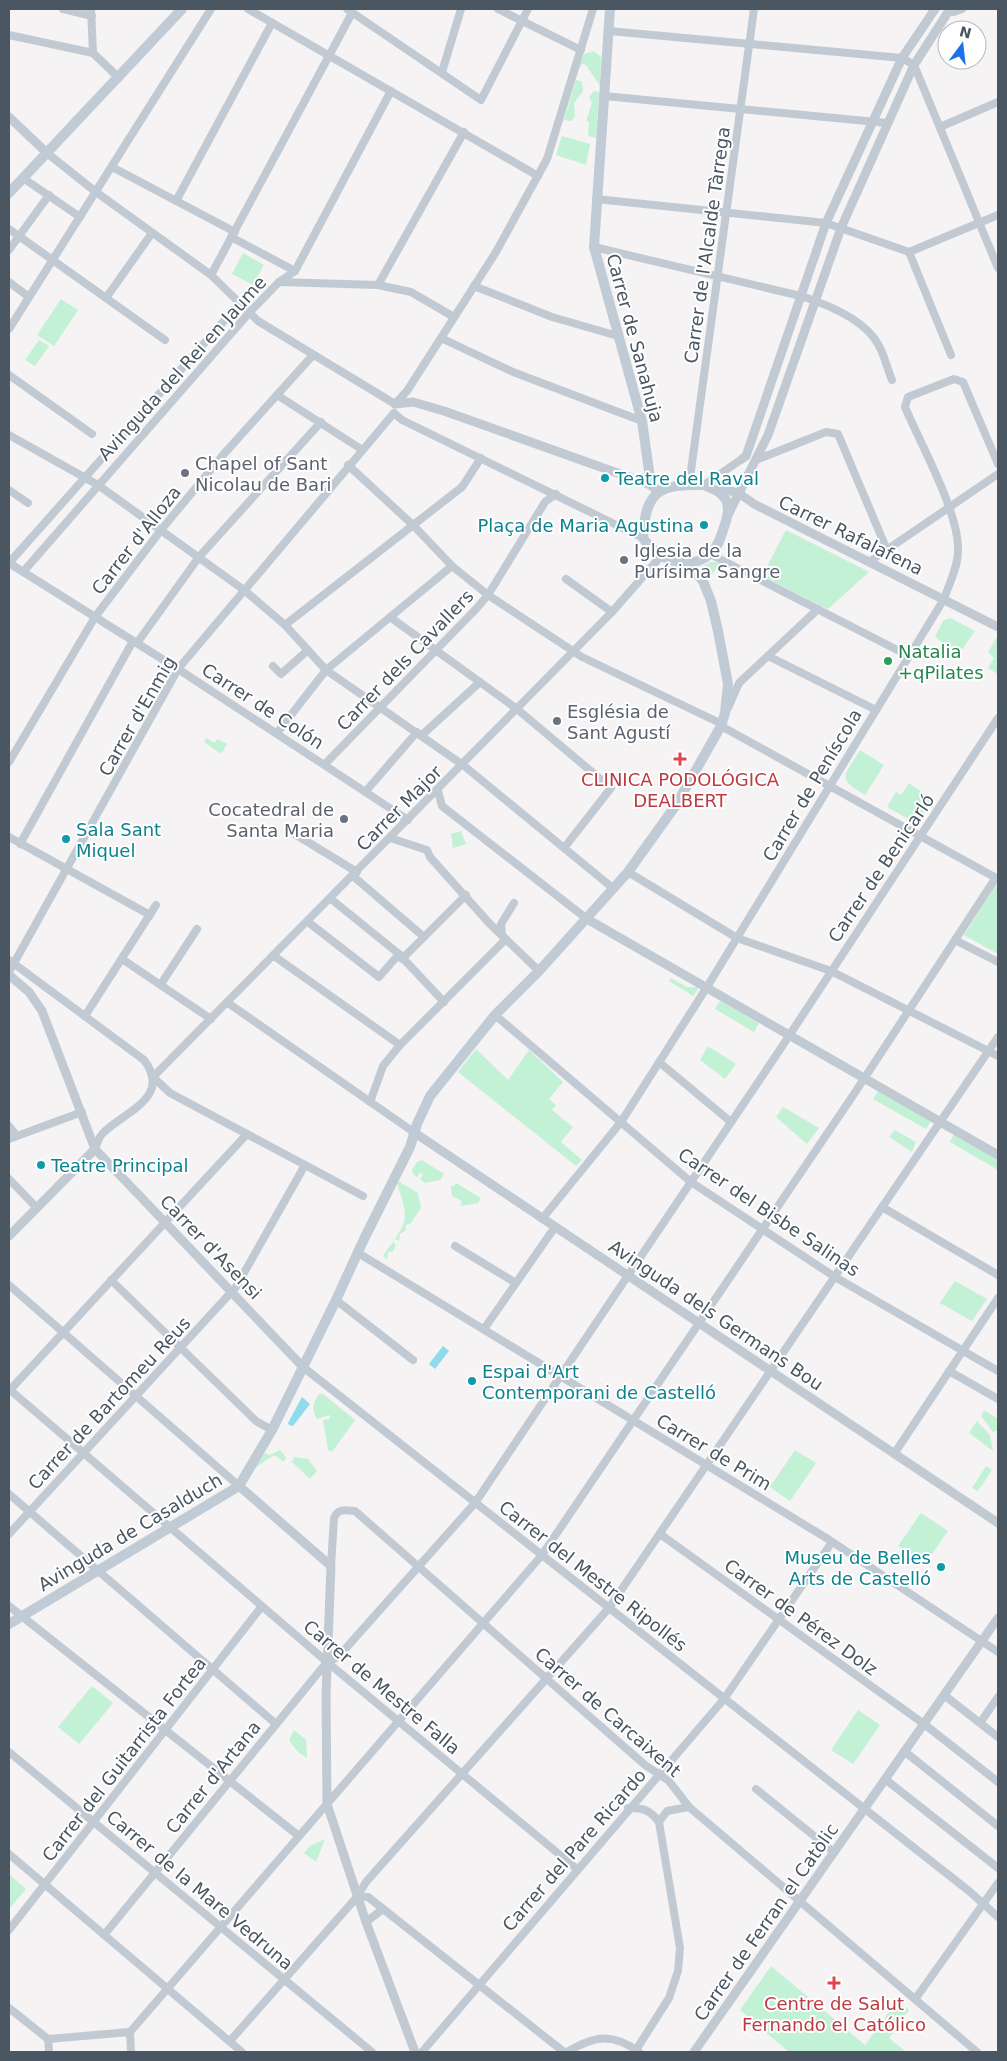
<svg xmlns="http://www.w3.org/2000/svg" width="1007" height="2061" font-family="'DejaVu Sans',sans-serif">
  <rect width="100%" height="100%" fill="#f5f3f3"/>
  <!-- green -->
  <g fill="#c3f1d5">
    <polygon points="594,51 601,57 600,86 586,65 582,64 577,73 584,54"/>
    <polygon points="576,80 582,82 583,91 574,103 575,117 571,121 564,120"/>
    <polygon points="594,91 599,92 596,138 588,136 589,122 586,121 592,103 589,97"/>
    <polygon points="562,136 590,144 586,165 556,155"/>
    <polygon points="243,253 264,265 253,285 232,274"/>
    <polygon points="61,299 78,310 54,346 37,335"/>
    <polygon points="39,340 49,346 35,366 25,360"/>
    <polygon points="786,530 869,572 828,609 821,606 762,576"/>
    <polygon points="711,562 720,563 710,577 701,571 701,567"/>
    <polygon points="950,618 975,631 959,654 935,637 943,621"/>
    <polygon points="997,637 998,637 998,674 988,668 994,658 988,652"/>
    <polygon points="206,738 215,743 217,739 227,744 221,754 204,742"/>
    <path d="M860,750L884,765L865,795C835,778 845,776 860,750Z"/>
    <polygon points="909,783 934,800 919,820 910,820 887,807 896,792 901,795"/>
    <polygon points="461,831 466,844 453,848 451,834"/>
    <polygon points="996,885 998,886 998,954 964,935"/>
    <polygon points="671,978 687,987 697,987 698,989 693,996 669,981"/>
    <polygon points="720,1001 759,1023 754,1032 715,1009"/>
    <polygon points="708,1046 736,1064 725,1079 700,1060"/>
    <polygon points="476,1049 508,1080 529,1050 563,1082 549,1099 556,1105 552,1110 573,1127 561,1142 582,1160 576,1166 458,1072"/>
    <polygon points="878,1091 931,1121 926,1129 873,1099"/>
    <polygon points="783,1107 819,1128 807,1144 776,1117"/>
    <polygon points="895,1130 916,1142 912,1152 889,1137"/>
    <polygon points="954,1134 998,1159 998,1170 950,1142"/>
    <polygon points="422,1160 444,1174 440,1180 425,1183 420,1179 423,1175 420,1172 417,1177 413,1174 412,1170 417,1162"/>
    <path d="M396,1180L418,1193L421,1208L411,1223L406,1225V1230L400,1234L399,1241L396,1239L393,1242L396,1245L393,1251L388,1252L387,1259L383,1256C409,1219 410,1223 396,1180Z"/>
    <polygon points="456,1183 481,1198 478,1203 460,1206 462,1201 452,1196 451,1186 454,1186"/>
    <polygon points="955,1281 987,1299 972,1321 940,1303"/>
    <path d="M319,1394H323L355,1420L332,1452L328,1450L323,1420L330,1419V1415L317,1419C311,1408 313,1404 319,1394Z"/>
    <polygon points="984,1410 998,1419 998,1430 993,1432 981,1416"/>
    <polygon points="977,1421 990,1435 993,1451 969,1433"/>
    <polygon points="280,1450 286,1457 284,1462 274,1455 255,1468 265,1453 270,1455"/>
    <polygon points="795,1450 816,1463 790,1501 770,1487"/>
    <polygon points="294,1457 308,1459 317,1471 310,1479 292,1462"/>
    <polygon points="986,1466 992,1470 978,1491 972,1488"/>
    <polygon points="921,1513 948,1531 925,1564 898,1546"/>
    <polygon points="92,1686 113,1703 79,1744 58,1727"/>
    <polygon points="858,1710 880,1725 853,1764 831,1750"/>
    <polygon points="294,1730 306,1740 307,1758 298,1752 289,1740"/>
    <polygon points="325,1839 316,1862 304,1853 310,1846"/>
    <polygon points="9,1874 26,1889 9,1909"/>
    <polygon points="771,1966 865,2045 897,2001 909,2010 889,2038 906,2052 789,2052 740,2010"/>
  </g>
  <!-- water -->
  <g fill="#90daee">
    <polygon points="443,1346 449,1351 435,1369 429,1364"/>
    <polygon points="302,1397 310,1404 293,1426 289,1425 288,1423"/>
  </g>
  <g fill="none" stroke-linecap="round" stroke-linejoin="round">
    <!-- minor -->
    <g stroke="#c1cad2" stroke-width="8">
      <polyline points="63,9 92,16"/>
      <polyline points="91,9 93,53"/>
      <polyline points="248,9 538,176"/>
      <polyline points="347,9 481,100 528,9"/>
      <polyline points="498,9 581,50"/>
      <polyline points="948,11 954,12 962,9"/>
      <polyline points="609,31 902,58 914,65 998,268"/>
      <polyline points="9,35 93,53 119,78"/>
      <polyline points="442,72 461,9"/>
      <polyline points="604,96 887,123"/>
      <polyline points="940,127 998,102"/>
      <polyline points="47,153 96,192 211,275 258,321 395,404"/>
      <polyline points="112,167 235,232"/>
      <polyline points="23,178 80,217"/>
      <polyline points="596,199 826,223 909,252 951,355"/>
      <polyline points="176,201 272,23"/>
      <polyline points="9,229 165,340"/>
      <polyline points="231,237 295,271"/>
      <path d="M594,247L801,296C826,304 864,319 878,344C884,354 887,368 892,380"/>
      <polyline points="9,250 49,195"/>
      <polyline points="909,252 998,215"/>
      <polyline points="211,275 352,13"/>
      <polyline points="9,282 29,297"/>
      <polyline points="279,282 378,285 411,292 454,317"/>
      <polyline points="378,285 464,132"/>
      <polyline points="474,286 552,317 618,336"/>
      <polyline points="106,298 152,233"/>
      <polyline points="9,329 211,9"/>
      <polyline points="441,338 513,372 642,421"/>
      <polyline points="9,375 92,434"/>
      <polyline points="277,395 361,449"/>
      <polyline points="395,404 407,391 496,252 547,159 593,9"/>
      <polyline points="394,413 402,420 643,538"/>
      <polyline points="9,435 98,485 244,590 285,625 326,670 463,765 614,889"/>
      <polyline points="756,460 826,432 838,434 887,550"/>
      <polyline points="348,465 414,526 452,566 488,595 582,657 722,724"/>
      <polyline points="689,485 754,9"/>
      <polyline points="704,485 742,459"/>
      <polyline points="9,490 28,503"/>
      <polyline points="710,554 909,656"/>
      <polyline points="869,562 998,474"/>
      <polyline points="9,563 178,669 408,820"/>
      <polyline points="9,563 240,303"/>
      <polyline points="23,572 249,313 279,282 295,271 391,91"/>
      <polyline points="566,579 612,612"/>
      <polyline points="390,617 517,709 611,788 564,848"/>
      <polyline points="285,625 462,487 481,458"/>
      <polyline points="137,643 199,557 321,422"/>
      <polyline points="768,656 876,710"/>
      <polyline points="273,666 281,674 308,650"/>
      <polyline points="728,708 739,683 818,609"/>
      <polyline points="721,726 998,879"/>
      <polyline points="277,733 326,670 452,566"/>
      <polyline points="422,735 480,682"/>
      <polyline points="9,762 95,617 161,530 223,455 313,355"/>
      <polyline points="325,764 476,609 488,595 545,502 556,494"/>
      <polyline points="366,791 417,732"/>
      <polyline points="438,791 442,806 587,919"/>
      <polyline points="288,830 357,872"/>
      <polyline points="9,837 150,915"/>
      <polyline points="390,838 427,850 430,857 489,923 539,971"/>
      <polyline points="20,844 133,641"/>
      <polyline points="628,872 737,938 831,971 998,1056"/>
      <polyline points="353,876 424,937"/>
      <polyline points="331,899 399,954 444,1002"/>
      <polyline points="308,922 379,977 399,954"/>
      <polyline points="502,935 501,924 514,903"/>
      <polyline points="955,940 998,962"/>
      <polyline points="274,956 400,1045"/>
      <polyline points="122,959 211,1019"/>
      <polyline points="402,959 466,895"/>
      <path d="M9,960L144,1060C172,1097 126,1111 104,1132C99,1136 97,1144 95,1149"/>
      <polyline points="9,972 178,669 394,413"/>
      <polyline points="161,984 197,929"/>
      <polyline points="228,1003 415,1133"/>
      <polyline points="495,1015 691,1182 835,1277 998,1371"/>
      <polyline points="85,1016 156,905"/>
      <polyline points="659,1062 731,1122"/>
      <polyline points="153,1077 612,612 661,556"/>
      <polyline points="153,1077 170,1093 363,1196"/>
      <polyline points="370,1102 383,1066 400,1045 506,939"/>
      <polyline points="9,1126 16,1135"/>
      <polyline points="9,1139 82,1112"/>
      <polyline points="9,1179 37,1208"/>
      <polyline points="882,1207 998,1275"/>
      <path d="M542,1219L621,1122L707,987L944,599C949,584 958,567 958,551C960,514 920,443 905,407L908,397L954,379L963,382L998,464"/>
      <polyline points="455,1246 516,1283"/>
      <polyline points="358,1253 828,1539 998,1652"/>
      <polyline points="111,1280 256,1421 272,1430"/>
      <polyline points="9,1285 239,1486"/>
      <polyline points="336,1300 413,1360"/>
      <polyline points="484,1329 555,1227"/>
      <polyline points="303,1367 969,1891 998,1917"/>
      <polyline points="949,1371 998,1399"/>
      <polyline points="9,1389 327,1662 577,1869"/>
      <polyline points="9,1391 247,1134"/>
      <polyline points="894,1454 998,1298"/>
      <polyline points="9,1494 276,1724"/>
      <polyline points="9,1534 236,1287 305,1165"/>
      <polyline points="660,1534 924,1724 998,1782"/>
      <path d="M331,1566L334,1518C338,1508 346,1510 355,1511L645,1765L669,1781L689,1807L977,2052"/>
      <polyline points="9,1606 299,1836"/>
      <polyline points="944,1695 998,1737"/>
      <polyline points="980,1723 998,1697"/>
      <polyline points="904,1751 998,1826"/>
      <polyline points="9,1752 372,2052"/>
      <polyline points="885,1779 998,1868"/>
      <polyline points="756,1789 834,1852"/>
      <path d="M628,1808C644,1808 650,1810 659,1822"/>
      <polyline points="9,1854 242,2052"/>
      <polyline points="357,1897 368,1897 564,2052"/>
      <polyline points="366,1922 383,1909"/>
      <polyline points="9,1930 262,1606"/>
      <polyline points="104,1935 327,1662 338,1657 475,1503 779,1051 998,718"/>
      <polyline points="916,1998 998,1883"/>
      <polyline points="9,2008 48,2039"/>
      <polyline points="130,2032 542,1555 854,1094 995,879"/>
      <polyline points="230,2041 357,1897 366,1882 609,1608 998,1037"/>
      <polyline points="636,2050 669,1998 678,1971 680,1948 659,1822 667,1811 689,1807"/>
      <polyline points="49,2052 48,2039 130,2032 131,2052"/>
      <polyline points="422,2052 724,1699 832,1542"/>
      <path d="M567,2052C594,2036 612,2032 639,2052"/>
    </g>
    <!-- tertiary -->
    <g stroke="#c1cad2" stroke-width="9">
      <polyline points="9,117 47,153"/>
      <polyline points="395,404 413,402 444,411 651,485"/>
      <polyline points="742,459 746,456 826,223 902,58 935,9"/>
      <path d="M718,490C734,489 742,495 754,504L998,627"/>
      <polyline points="728,515 768,435 841,228 914,65 950,9"/>
      <polyline points="587,919 998,1155"/>
      <polyline points="9,975 29,992 42,1011 95,1149 303,1367"/>
      <polyline points="415,1133 998,1523"/>
      <polyline points="9,1236 95,1149"/>
      <polyline points="239,1486 331,1566 326,1694 327,1804 366,1922 415,2052"/>
      <polyline points="694,2052 998,1618"/>
    </g>
    <!-- secondary -->
    <g stroke="#c1cbd6" stroke-width="10">
      <polyline points="610,9 594,247 642,421 651,485 658,491"/>
      <polyline points="9,193 182,9"/>
      <path d="M704,485C713,489 721,491 726,500C730,508 727,519 724,527C721,536 718,548 710,554C688,573 657,559 643,538C645,490 660,484 704,485Z"/>
      <polyline points="9,1624 239,1486 272,1430 336,1300 364,1239 410,1147 417,1124 430,1096 495,1015 539,971 628,872 676,805 721,726 725,713 728,684 718,631 711,601 703,581 688,564"/>
    </g>
  </g>
  <!-- markers -->
  <g fill="#6b7280" stroke="#fff" stroke-width="2">
    <circle cx="185" cy="473" r="5"/>
    <circle cx="624" cy="560" r="5"/>
    <circle cx="557" cy="721" r="5"/>
    <circle cx="344" cy="819" r="5"/>
  </g>
  <g fill="#0f9aa8" stroke="#fff" stroke-width="2">
    <circle cx="605" cy="478" r="5"/>
    <circle cx="704" cy="525" r="5"/>
    <circle cx="66" cy="839" r="5"/>
    <circle cx="41" cy="1165" r="5"/>
    <circle cx="472" cy="1381" r="5"/>
    <circle cx="941" cy="1567" r="5"/>
  </g>
  <circle fill="#2e9e5b" stroke="#fff" stroke-width="2" cx="888" cy="661" r="5"/>
  <g fill="#e0444e" stroke="#fff" stroke-width="2">
    <path d="M677.5 751.5h5v5h5v5h-5v5h-5v-5h-5v-5h5z"/>
    <path d="M831.5 1975.5h5v5h5v5h-5v5h-5v-5h-5v-5h5z"/>
  </g>
  <g text-anchor="middle" dominant-baseline="central" stroke-width="4" stroke-linejoin="round" paint-order="stroke">
    <!-- street labels -->
    <g font-size="18" fill="#4a5661" stroke="#fff">
      <text transform="translate(707 245) rotate(-82)">Carrer de l'Alcalde Tàrrega</text>
      <text transform="translate(635 338) rotate(75)">Carrer de Sanahuja</text>
      <text transform="translate(182 368) rotate(-48)">Avinguda del Rei en Jaume</text>
      <text transform="translate(851 535) rotate(26)">Carrer Rafalafena</text>
      <text transform="translate(136 540) rotate(-52)">Carrer d'Alloza</text>
      <text transform="translate(405 660) rotate(-46)">Carrer dels Cavallers</text>
      <text transform="translate(263 706) rotate(33)">Carrer de Colón</text>
      <text transform="translate(137 716) rotate(-60)">Carrer d'Enmig</text>
      <text transform="translate(812 785) rotate(-59)">Carrer de Peníscola</text>
      <text transform="translate(399 808) rotate(-45)">Carrer Major</text>
      <text transform="translate(881 868) rotate(-56)">Carrer de Benicarló</text>
      <text transform="translate(769 1212) rotate(34)">Carrer del Bisbe Salinas</text>
      <text transform="translate(211 1247) rotate(46)">Carrer d'Asensi</text>
      <text transform="translate(716 1315) rotate(34)">Avinguda dels Germans Bou</text>
      <text transform="translate(109 1403) rotate(-47)">Carrer de Bartomeu Reus</text>
      <text transform="translate(714 1452) rotate(31)">Carrer de Prim</text>
      <text transform="translate(130 1532) rotate(-31)">Avinguda de Casalduch</text>
      <text transform="translate(593 1576) rotate(38)">Carrer del Mestre Ripollés</text>
      <text transform="translate(801 1617) rotate(36)">Carrer de Pérez Dolz</text>
      <text transform="translate(382 1687) rotate(40)">Carrer de Mestre Falla</text>
      <text transform="translate(608 1712) rotate(41)">Carrer de Carcaixent</text>
      <text transform="translate(124 1759) rotate(-52)">Carrer del Guitarrista Fortea</text>
      <text transform="translate(213 1777) rotate(-51)">Carrer d'Artana</text>
      <text transform="translate(574 1850) rotate(-49)">Carrer del Pare Ricardo</text>
      <text transform="translate(200 1890) rotate(40)">Carrer de la Mare Vedruna</text>
      <text transform="translate(766 1922) rotate(-55)">Carrer de Ferran el Catòlic</text>
    </g>
    <!-- worship labels -->
    <g font-size="18" fill="#5b616d" stroke="#fff" text-anchor="start">
      <text x="195" y="463">Chapel of Sant<tspan x="195" dy="21">Nicolau de Bari</tspan></text>
      <text x="634" y="550">Iglesia de la<tspan x="634" dy="21">Purísima Sangre</tspan></text>
      <text x="567" y="711">Església de<tspan x="567" dy="21">Sant Agustí</tspan></text>
      <text x="334" y="809" text-anchor="end">Cocatedral de<tspan x="334" dy="21">Santa Maria</tspan></text>
    </g>
    <!-- culture labels -->
    <g font-size="18" fill="#0d838f" stroke="#fff" text-anchor="start">
      <text x="615" y="478">Teatre del Raval</text>
      <text x="694" y="525" text-anchor="end">Plaça de Maria Agustina</text>
      <text x="76" y="829">Sala Sant<tspan x="76" dy="21">Miquel</tspan></text>
      <text x="51" y="1165">Teatre Principal</text>
      <text x="482" y="1371">Espai d'Art<tspan x="482" dy="21">Contemporani de Castelló</tspan></text>
      <text x="931" y="1557" text-anchor="end">Museu de Belles<tspan x="931" dy="21">Arts de Castelló</tspan></text>
    </g>
    <!-- leisure labels -->
    <g font-size="18" fill="#27864d" stroke="#fff" text-anchor="start">
      <text x="898" y="651">Natalia<tspan x="898" dy="21">+qPilates</tspan></text>
    </g>
    <!-- health labels -->
    <g font-size="18" fill="#be3a42" stroke="#fff">
      <text x="680" y="779">CLINICA PODOLÓGICA<tspan x="680" dy="21">DEALBERT</tspan></text>
      <text x="834" y="2003">Centre de Salut<tspan x="834" dy="21">Fernando el Católico</tspan></text>
    </g>
  </g>
  <!-- border -->
  <rect width="1007" height="2061" fill="none" stroke="#4a5661" stroke-width="20"/>
  <!-- north arrow -->
  <g transform="translate(962 45) rotate(15)"><circle r="24" fill="#ffffff" stroke="#b7bbc0"/>
  <path d="M0-4L9 19L0 12L-9 19Z" fill="#1a73e8"/>
  <text y="-8" font-size="14" font-weight="bold" text-anchor="middle" fill="#4a5661">N</text>
  </g>
</svg>
